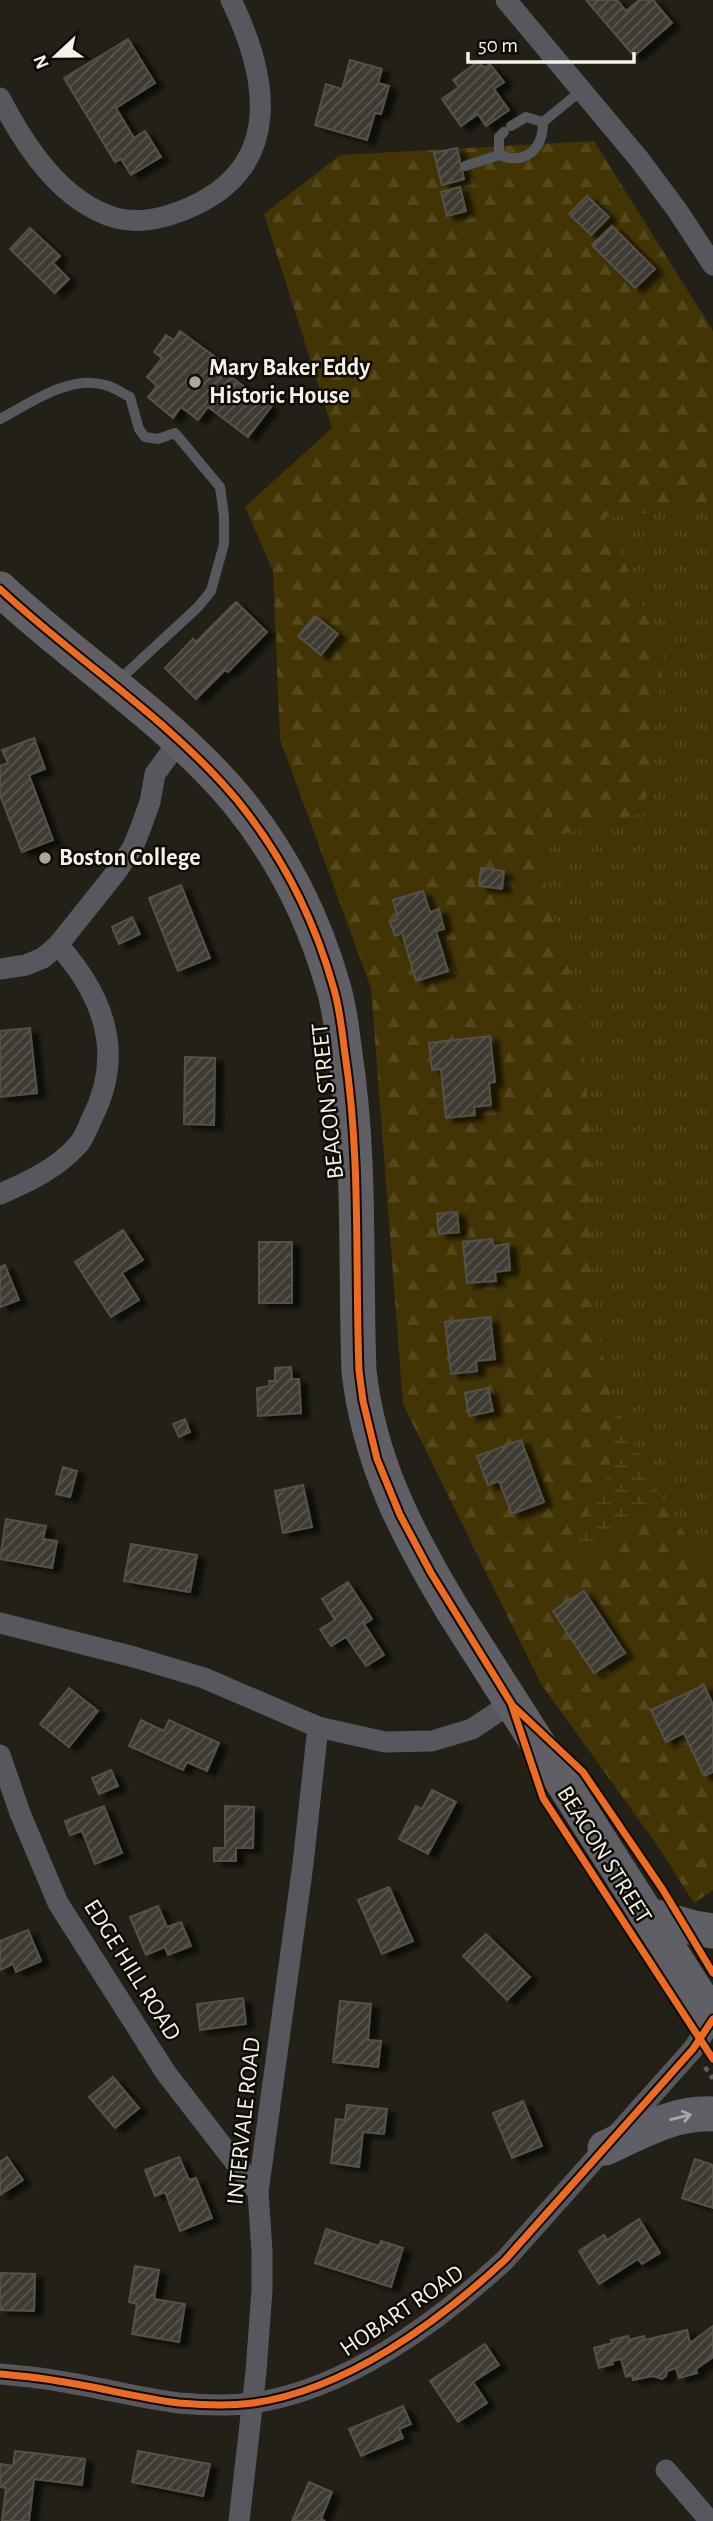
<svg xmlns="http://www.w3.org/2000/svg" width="713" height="2521" font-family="'Alegreya Sans',sans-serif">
  <defs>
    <pattern id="forest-firs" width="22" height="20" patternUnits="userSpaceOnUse" patternTransform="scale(1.75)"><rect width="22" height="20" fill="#423405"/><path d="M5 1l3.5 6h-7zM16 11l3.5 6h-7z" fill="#55481d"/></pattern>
    <pattern id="wetland-marsh" width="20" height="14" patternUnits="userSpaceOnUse" patternTransform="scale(1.75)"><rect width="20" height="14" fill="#423405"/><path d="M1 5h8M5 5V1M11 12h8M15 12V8" fill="none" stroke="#55481d"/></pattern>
    <pattern id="park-tufts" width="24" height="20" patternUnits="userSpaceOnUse" patternTransform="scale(1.75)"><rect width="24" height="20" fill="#423405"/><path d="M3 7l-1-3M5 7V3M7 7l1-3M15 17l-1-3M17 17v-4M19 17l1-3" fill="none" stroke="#55481d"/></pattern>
    <pattern id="building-hatch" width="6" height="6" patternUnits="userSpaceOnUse" patternTransform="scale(1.75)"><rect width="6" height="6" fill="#3e3b33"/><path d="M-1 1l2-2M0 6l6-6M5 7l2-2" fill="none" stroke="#5a5851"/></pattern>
    <filter id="shadow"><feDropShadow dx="8" dy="4.5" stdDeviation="2" flood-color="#0009"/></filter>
  </defs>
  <rect width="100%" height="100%" fill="#232017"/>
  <!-- forest -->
  <polygon fill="url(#forest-firs)" points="594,141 713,331 713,1890 694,1903 657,1845 541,1684 403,1404 371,988 280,739 273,571 245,507 332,428 264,214 340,155"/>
  <!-- wetland -->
  <path fill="url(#wetland-marsh)" d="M614,1397L667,1503L641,1511L621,1525L607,1544L589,1555L575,1552L569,1541C578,1527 589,1514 598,1500C612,1477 616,1424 614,1397Z"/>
  <!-- park -->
  <polygon fill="url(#park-tufts)" points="713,506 713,1577 653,1484 609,1390 592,1289 591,1151 581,1012 533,842 644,813 664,656 605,517"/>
  <!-- building -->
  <g fill="url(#building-hatch)" stroke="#545149" stroke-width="2" filter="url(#shadow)">
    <polygon points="586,0 617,0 626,11 639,0 653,0 672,23 634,56"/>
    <polygon points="128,39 155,83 116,108 134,138 145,131 161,157 131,175 121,159 115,162 64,78"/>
    <polygon points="350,60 382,69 378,83 389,86 381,114 375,113 367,140 315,125 326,84 342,89"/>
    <polygon points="479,61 484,68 490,64 504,82 494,89 509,110 486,126 478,114 461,126 442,99 459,87 453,80"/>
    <polygon points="457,148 464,179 442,185 434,153"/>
    <polygon points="460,187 466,211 447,216 441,192"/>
    <polygon points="587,196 609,217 591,235 569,214"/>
    <polygon points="612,226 655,269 635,288 592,245"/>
    <polygon points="30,228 60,256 53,263 69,279 55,293 10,249"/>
    <polygon points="180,331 230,368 226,373 271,407 248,437 208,407 198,420 181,407 173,418 148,397 157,386 147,377 162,358 154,352 166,335 174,340"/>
    <polygon points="236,602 267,632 228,672 225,670 196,699 165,668 193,639 196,642"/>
    <polygon points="315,616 338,634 321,655 298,636"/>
    <polygon points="34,738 45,769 29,775 53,840 22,852 0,795 0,766 8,763 2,750"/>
    <polygon points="481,868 504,871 502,889 479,886"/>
    <polygon points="181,885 210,958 178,971 149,898"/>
    <polygon points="423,891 430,912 439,909 444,929 436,931 448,971 416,981 402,933 395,936 390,922 398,919 393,900"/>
    <polygon points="132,917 140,934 119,944 112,927"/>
    <polygon points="30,1028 37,1093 0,1097 0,1031"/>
    <polygon points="490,1036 495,1082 489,1083 491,1105 474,1107 475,1115 446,1118 441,1069 432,1070 429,1043"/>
    <polygon points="185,1057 215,1058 214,1125 184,1124"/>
    <polygon points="457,1212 459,1232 439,1234 437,1214"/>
    <polygon points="123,1230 143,1260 122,1273 139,1300 111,1317 75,1262"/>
    <polygon points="492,1239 493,1246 508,1244 510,1270 495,1272 496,1281 467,1283 463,1242"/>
    <rect x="259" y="1242" width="33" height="61"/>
    <polygon points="5,1265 19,1300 0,1307 0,1267"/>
    <polygon points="490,1317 495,1359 476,1361 477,1371 451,1374 445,1322"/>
    <polygon points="291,1367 292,1379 299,1379 301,1413 258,1416 257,1388 270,1386 269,1381 275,1381 275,1368"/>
    <polygon points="488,1388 493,1411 469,1416 465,1393"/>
    <polygon points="185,1419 190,1432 179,1437 173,1424"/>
    <polygon points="521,1440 544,1502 512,1514 499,1481 488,1485 477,1456"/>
    <polygon points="63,1467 77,1471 70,1497 56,1494"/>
    <polygon points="303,1485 312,1527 283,1533 275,1491"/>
    <polygon points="6,1519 46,1526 43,1539 57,1541 52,1568 0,1559"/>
    <polygon points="131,1544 197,1555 190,1592 124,1581"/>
    <polygon points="348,1582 372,1619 364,1624 384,1655 366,1666 346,1637 331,1646 320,1629 335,1620 322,1599"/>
    <polygon points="584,1591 625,1653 594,1673 553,1611"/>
    <polygon points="704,1685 713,1705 713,1772 704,1776 684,1733 666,1742 651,1710"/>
    <polygon points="69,1688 98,1711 69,1747 40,1724"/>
    <polygon points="141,1720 164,1731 169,1720 219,1743 207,1771 187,1762 183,1770 129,1746"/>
    <polygon points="111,1770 118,1786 99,1794 92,1778"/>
    <polygon points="432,1790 456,1802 428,1854 399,1839 416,1806 422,1809"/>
    <polygon points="104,1806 122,1853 95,1864 82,1831 70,1835 65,1821"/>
    <polygon points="225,1806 254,1807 253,1848 236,1848 236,1861 214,1861 214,1848 225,1848"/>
    <polygon points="389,1887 413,1941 382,1954 358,1900"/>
    <polygon points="158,1906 167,1927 181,1922 191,1946 168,1955 165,1947 146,1955 130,1917"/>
    <polygon points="28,1930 41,1961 16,1972 13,1964 0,1970 0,1941"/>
    <polygon points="486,1934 530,1977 507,2000 463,1956"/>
    <polygon points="243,1998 246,2024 200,2030 197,2004"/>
    <polygon points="340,2001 371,2004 368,2040 381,2041 378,2067 333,2062"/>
    <polygon points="113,2077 139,2108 115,2128 89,2097"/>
    <polygon points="523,2101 542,2146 512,2158 493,2113"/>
    <polygon points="347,2105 387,2109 384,2134 363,2132 359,2167 331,2163 336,2119 345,2120"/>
    <polygon points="7,2157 23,2180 0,2195 0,2162"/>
    <polygon points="179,2157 189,2180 196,2178 212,2218 180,2231 165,2192 155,2196 145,2170"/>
    <polygon points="695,2159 713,2165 713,2208 682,2198"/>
    <polygon points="639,2219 660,2253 642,2264 638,2259 599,2284 579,2251 604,2235 607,2240"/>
    <polygon points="326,2229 379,2246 381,2241 403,2248 391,2287 315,2263"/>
    <polygon points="135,2266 159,2270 154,2299 185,2304 179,2342 132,2334 137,2304 129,2302"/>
    <polygon points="0,2273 35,2274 34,2311 0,2310"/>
    <polygon points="713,2326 713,2357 696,2369 697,2373 679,2378 676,2368 667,2371 666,2376 662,2379 653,2376 633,2380 632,2375 626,2377 621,2359 612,2361 613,2364 599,2368 594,2348 612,2343 611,2340 628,2336 629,2340 644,2336 645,2340 687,2330 690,2343"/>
    <polygon points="485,2344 499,2365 473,2382 487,2403 458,2422 430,2381"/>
    <polygon points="403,2406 411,2424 399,2429 403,2438 361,2456 349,2429"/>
    <polygon points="15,2451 85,2459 82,2485 34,2479 29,2521 2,2521 6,2488 0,2487 0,2464 13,2466"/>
    <polygon points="138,2451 210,2464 203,2496 132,2482"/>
    <polygon points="309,2482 332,2492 321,2519 325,2521 292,2521"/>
  </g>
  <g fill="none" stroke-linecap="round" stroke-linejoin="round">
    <!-- path -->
    <polyline stroke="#5f5e62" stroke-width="4.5" stroke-dasharray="5 5" stroke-linecap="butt" points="705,2067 713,2079"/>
    <!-- service -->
    <g stroke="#57575e" stroke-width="10">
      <polyline points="511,126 526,117 543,122 582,90"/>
      <path d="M504,132L499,137V155C525,165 543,150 543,122"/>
      <polyline points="465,166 499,155"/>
      <path d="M0,419C29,404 70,374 105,385C114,387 122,393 130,397L139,429L145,437L158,439L175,433L220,487L224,516V544L211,591L198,607L118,681"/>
    </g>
    <!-- minor -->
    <g stroke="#57575e" stroke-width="21">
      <polyline points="506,0 639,159 677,210 713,265"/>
      <path d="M0,98C25,146 61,202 116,218C142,225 169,217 193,206C284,164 268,76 231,0"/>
      <polyline points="0,969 26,965 43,958 58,945 117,871 133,847 141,827 150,802 155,774 179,741"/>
      <path d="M0,1194C28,1182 56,1169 77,1146C84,1139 88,1127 92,1118C125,1054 104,996 58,945"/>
      <polyline points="0,1623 134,1657 204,1678 318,1727 385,1742 432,1741 472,1729 511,1703"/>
      <polyline points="0,1755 20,1813 58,1903 166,2073 258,2192"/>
      <path d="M0,2374C19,2376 39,2377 58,2381C99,2387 138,2398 179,2403C202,2405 230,2406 253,2403C346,2390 438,2322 505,2260L693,2049L713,2019"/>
      <polyline points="666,2470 710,2521"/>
      <polyline points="239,2521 256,2372 262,2290 262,2252 258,2192 303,1864 318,1727"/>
    </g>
    <!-- primary -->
    <g stroke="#5f5f65" stroke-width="35">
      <path d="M0,589C77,661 169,719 237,800C281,854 314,919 333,986C340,1008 342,1032 345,1054C361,1159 355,1265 359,1371C369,1461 406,1532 452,1609L713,2018"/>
      <polyline points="646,1914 694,1928 713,1931"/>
      <path d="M605,2148C640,2132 674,2112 713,2114"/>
    </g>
    <!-- cycleway casing -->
    <g stroke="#0f0c06" stroke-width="11">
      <g id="cycleway">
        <path d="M0,589C77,661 169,719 237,800C281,854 314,919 333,986C340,1008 342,1032 345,1054C361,1159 355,1265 359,1371L363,1401L377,1459L400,1515L431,1573L511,1703L543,1798L713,2059"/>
        <polyline points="513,1706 583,1772 663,1890 713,1973"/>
        <path d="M0,2374C19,2376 39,2377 58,2381C99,2387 138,2398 179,2403C202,2405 230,2406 253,2403C346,2390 438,2322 505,2260L693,2049L713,2019"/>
      </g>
    </g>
    <!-- cycleway -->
    <use href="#cycleway" stroke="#ed6a23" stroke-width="7"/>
  </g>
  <!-- one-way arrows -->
  <defs><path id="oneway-shaft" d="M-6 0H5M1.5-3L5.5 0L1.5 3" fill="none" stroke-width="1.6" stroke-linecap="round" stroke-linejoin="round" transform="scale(1.75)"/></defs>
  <use stroke="#aaa8a6" href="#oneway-shaft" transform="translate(681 2117) rotate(-14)"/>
  <!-- markers -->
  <g fill="#aca89e" stroke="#0f0c06" stroke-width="2.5">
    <circle cx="195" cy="382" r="7"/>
    <circle cx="45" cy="858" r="7"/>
  </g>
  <g text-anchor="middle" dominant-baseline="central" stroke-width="5" stroke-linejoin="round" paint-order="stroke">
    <!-- poi labels -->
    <g font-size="24" font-weight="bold" fill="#f5f1e6" stroke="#0f0c06" text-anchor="start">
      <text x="209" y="368">Mary Baker Eddy<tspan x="209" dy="28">Historic House</tspan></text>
      <text x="59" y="858">Boston College</text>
    </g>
    <!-- street labels -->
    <g font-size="24" fill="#f5f1e6" stroke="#0f0c06">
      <text transform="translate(328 1101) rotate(-96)">BEACON STREET</text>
      <text transform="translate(604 1855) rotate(58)">BEACON STREET</text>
      <text transform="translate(132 1970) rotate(58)">EDGE HILL ROAD</text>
      <text transform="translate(244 2121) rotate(-84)">INTERVALE ROAD</text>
      <text transform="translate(402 2311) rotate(-34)">HOBART ROAD</text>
    </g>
  </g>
  <!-- north arrow -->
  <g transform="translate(56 56) rotate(248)" stroke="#0f0c06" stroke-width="5" paint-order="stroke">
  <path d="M0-5L12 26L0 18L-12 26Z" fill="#f5f1e6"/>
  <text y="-10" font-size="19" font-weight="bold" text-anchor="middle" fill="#f5f1e6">N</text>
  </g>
  <!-- scale -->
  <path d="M468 52v10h166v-10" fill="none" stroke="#f5f1e6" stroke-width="3.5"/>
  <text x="478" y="52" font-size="21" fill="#f5f1e6" stroke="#0f0c06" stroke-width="5" paint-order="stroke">50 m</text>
</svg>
